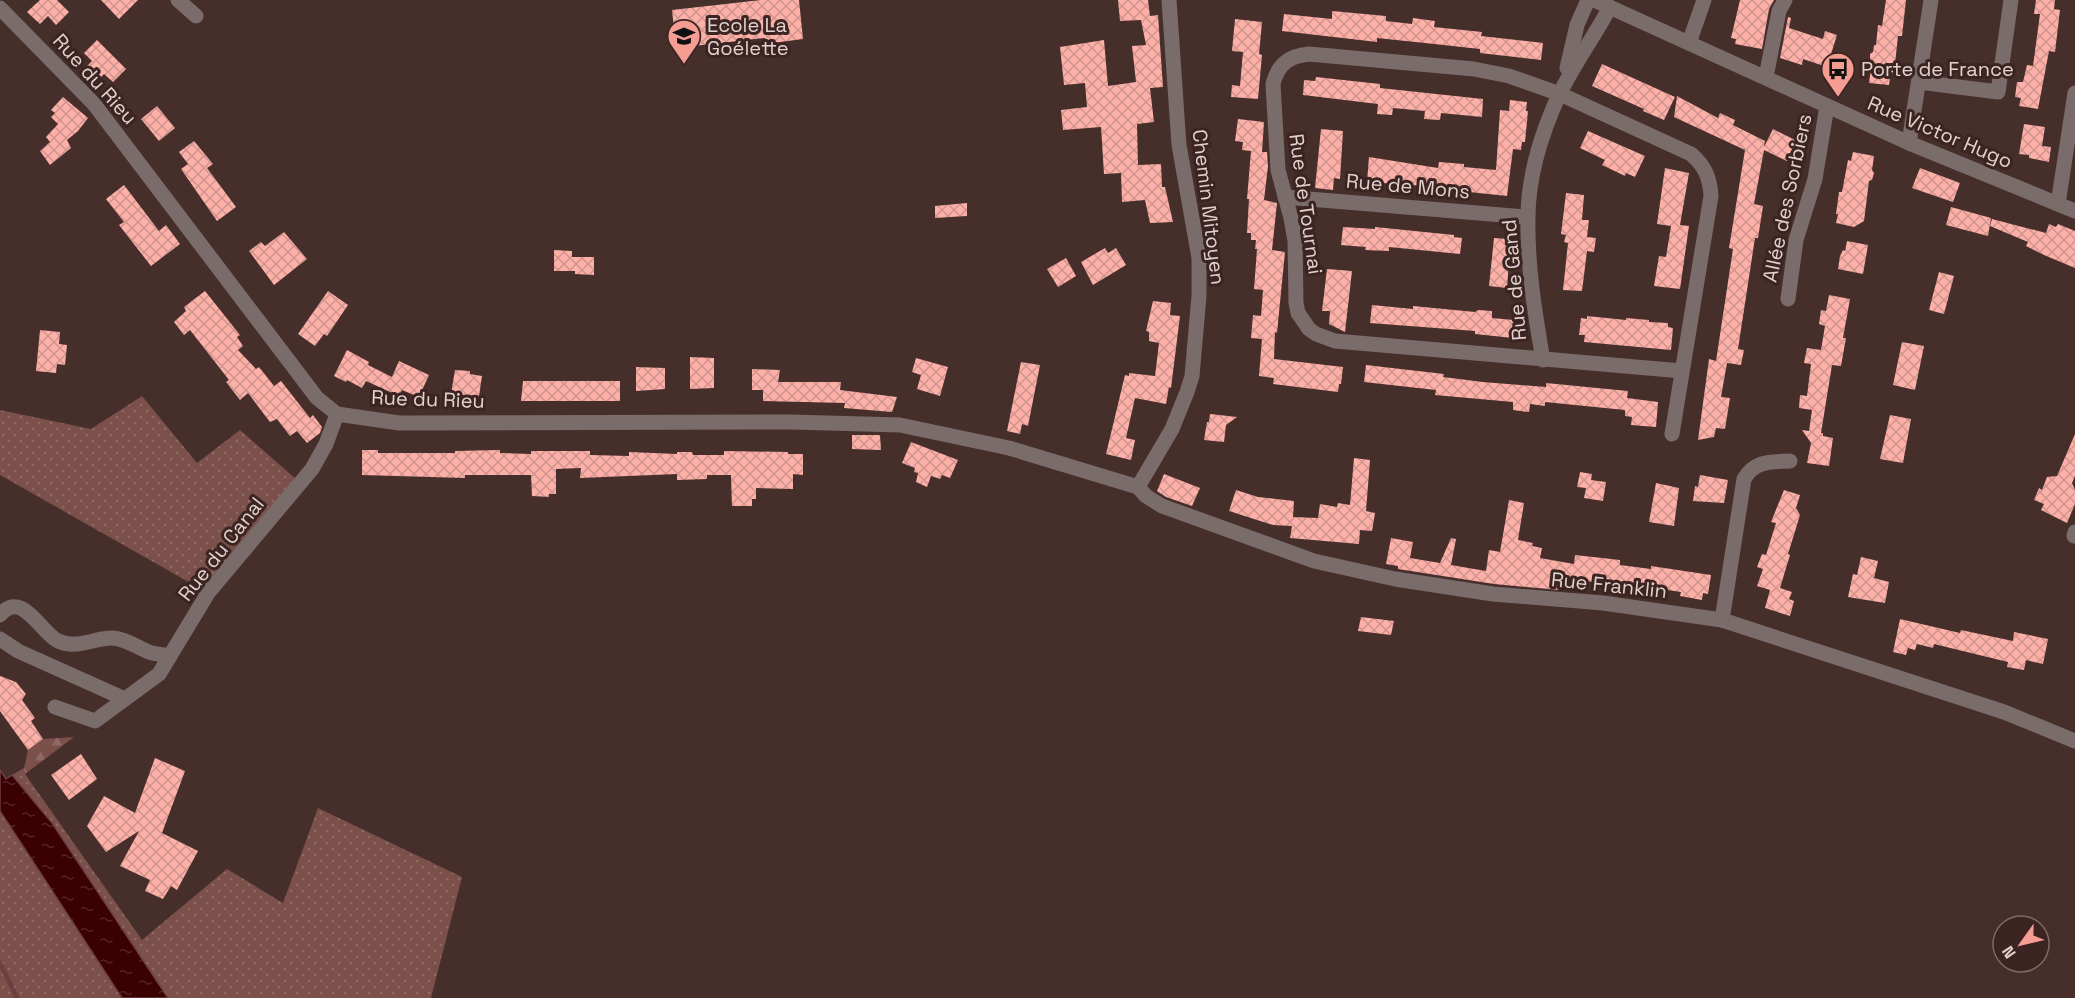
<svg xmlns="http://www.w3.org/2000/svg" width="2075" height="998" font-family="'Space Grotesk',sans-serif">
  <defs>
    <pattern id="grass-dots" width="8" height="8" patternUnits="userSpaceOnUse" patternTransform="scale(1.5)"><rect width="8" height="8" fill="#7b504b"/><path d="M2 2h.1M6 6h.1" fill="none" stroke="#8d6864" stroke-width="1.8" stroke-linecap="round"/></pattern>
    <pattern id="forest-firs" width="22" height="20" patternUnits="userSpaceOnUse" patternTransform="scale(1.5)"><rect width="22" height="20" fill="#7b504b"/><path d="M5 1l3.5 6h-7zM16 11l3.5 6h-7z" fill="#8d6864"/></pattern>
    <pattern id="water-ripples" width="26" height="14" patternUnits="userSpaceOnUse" patternTransform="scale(1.5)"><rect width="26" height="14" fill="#3a0002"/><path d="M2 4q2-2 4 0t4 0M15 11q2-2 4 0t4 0" fill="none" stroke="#562426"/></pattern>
    <pattern id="building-cross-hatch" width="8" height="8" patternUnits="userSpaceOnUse" patternTransform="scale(1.5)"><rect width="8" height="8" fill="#fdb0a8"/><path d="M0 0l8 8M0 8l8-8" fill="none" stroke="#cf948e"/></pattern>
  </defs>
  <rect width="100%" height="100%" fill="#462e2b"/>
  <!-- grass -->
  <g fill="url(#grass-dots)">
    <polygon points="142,396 197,463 240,430 305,487 208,593 0,475 0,410 91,429"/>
    <polygon points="24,768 25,774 142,940 227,869 283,903 318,808 462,877 431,998 168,998 52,823 12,775"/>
    <polygon points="0,811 122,998 0,998"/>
  </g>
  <!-- forest -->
  <polygon fill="url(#forest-firs)" points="74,737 25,774 24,769 28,750 43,739"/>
  <!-- water -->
  <polygon fill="url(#water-ripples)" stroke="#6c3f40" stroke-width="1.5" points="0,770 6,779 12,775 52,823 168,998 122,998 0,811"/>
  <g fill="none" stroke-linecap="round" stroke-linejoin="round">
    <!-- stream -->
    <polyline stroke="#6c3f40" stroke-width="4.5" points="0,963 17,998"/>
  </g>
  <!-- building -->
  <g fill="url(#building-cross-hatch)">
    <polygon points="40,0 57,0 69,12 56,25 48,16 40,24 27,12"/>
    <polygon points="101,0 138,0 119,19"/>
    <polygon points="761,0 799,0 803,39 765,44 765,38 676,48 672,10"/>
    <polygon points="1118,0 1148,0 1150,16 1158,15 1163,87 1150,88 1154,122 1137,124 1138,165 1161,164 1162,187 1165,187 1173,222 1150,223 1145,200 1122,202 1121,173 1104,174 1101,127 1063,130 1061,110 1087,107 1085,83 1064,85 1060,47 1104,40 1108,86 1136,82 1132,46 1146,45 1141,20 1120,21"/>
    <polygon points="1740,0 1774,0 1769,9 1762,49 1735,44 1736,39 1731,38"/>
    <polygon points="1886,0 1906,0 1902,36 1898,36 1894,73 1891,72 1889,85 1869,83 1872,62 1870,60 1870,54 1873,52 1874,45 1876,45 1878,25 1882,26"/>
    <polygon points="2036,0 2055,0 2054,9 2060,10 2055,52 2049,51 2038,109 2019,106 2021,98 2015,97 2017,82 2023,82 2027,65 2033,66 2040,14 2034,14"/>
    <polygon points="1332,11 1386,16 1386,21 1412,24 1413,18 1435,21 1434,27 1482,32 1481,36 1543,43 1541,60 1480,53 1480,49 1425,43 1377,38 1377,42 1282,31 1284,14 1332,19"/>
    <polygon points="1788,17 1791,18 1789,28 1823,39 1825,31 1837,35 1827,67 1803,59 1802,65 1780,58"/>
    <polygon points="1235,19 1262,22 1259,54 1262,55 1258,99 1231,97 1232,85 1240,86 1243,52 1232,51"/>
    <polygon points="97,40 126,69 113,82 104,74 96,82 84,69 92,61 84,53"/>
    <polygon points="1602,64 1675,97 1664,120 1643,111 1644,109 1592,86"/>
    <polygon points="1316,77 1380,84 1380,88 1483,99 1482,117 1441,113 1440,120 1424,119 1425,111 1393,108 1392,115 1377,114 1378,104 1303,95 1304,80 1315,81"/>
    <polygon points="1677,96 1718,118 1720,113 1735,120 1733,125 1765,141 1764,147 1773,129 1797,141 1787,161 1764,150 1754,204 1763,206 1758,238 1755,238 1738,349 1744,350 1741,365 1727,363 1721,397 1730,398 1725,429 1716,428 1714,437 1698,440 1709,359 1716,361 1728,282 1733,249 1729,248 1745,150 1674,117"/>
    <polygon points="63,97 88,118 78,131 67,140 71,148 50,165 40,151 50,142 46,137 58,124 51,117 55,113 51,110"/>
    <polygon points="1510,100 1527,102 1526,111 1528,111 1525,142 1522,142 1521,150 1513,149 1507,196 1469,192 1470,189 1367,182 1369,157 1438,168 1439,162 1464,164 1464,167 1496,170 1500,110 1509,111"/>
    <polygon points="157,106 175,128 159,141 141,119"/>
    <polygon points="1238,119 1264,122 1262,152 1267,152 1268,166 1264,200 1277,203 1272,250 1285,252 1277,333 1275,332 1274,359 1343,367 1341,384 1339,384 1338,392 1273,384 1274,378 1259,376 1262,339 1251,338 1253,315 1261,316 1263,290 1254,289 1257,249 1255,249 1256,240 1251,240 1251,233 1247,233 1249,199 1247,199 1251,151 1242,150 1243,142 1235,141"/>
    <polygon points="2024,124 2045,127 2042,146 2051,147 2049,162 2029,158 2029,155 2019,154"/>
    <polygon points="1321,129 1343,131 1340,179 1334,178 1333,190 1315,188"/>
    <polygon points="1588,131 1645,156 1635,177 1626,173 1625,176 1602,165 1605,160 1580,148"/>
    <polygon points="194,141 213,164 207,168 236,207 217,221 181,169 188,164 179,152"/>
    <polygon points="1853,152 1874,156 1872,170 1874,173 1872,180 1869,181 1864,221 1854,227 1836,223 1838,214 1836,214 1839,192 1842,192 1848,160 1851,161"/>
    <polygon points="1665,168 1689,173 1680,225 1689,226 1680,289 1654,286 1659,256 1666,257 1671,226 1657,224"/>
    <polygon points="1920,168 1960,183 1953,202 1912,188"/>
    <polygon points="124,185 159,231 166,225 180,244 151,266 119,225 124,222 106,199"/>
    <polygon points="1566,193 1584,195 1582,220 1589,220 1587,237 1596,238 1594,252 1587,251 1582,291 1563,290 1568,243 1564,242 1566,235 1561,234"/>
    <polygon points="967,203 967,216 935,218 935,206"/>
    <polygon points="1951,207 1991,218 1988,236 1946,225"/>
    <polygon points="1992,219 2046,233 2049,224 2056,227 2058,224 2075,231 2075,268 2044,255 2026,246 2028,242 1990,226"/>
    <polygon points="1343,227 1375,229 1375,227 1454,235 1454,237 1462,238 1460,254 1389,247 1389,251 1365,250 1366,247 1341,245"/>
    <polygon points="284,232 307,259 274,285 249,251 261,242 265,246"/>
    <polygon points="1494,238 1508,239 1507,248 1510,248 1507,288 1489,286"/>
    <polygon points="1847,241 1868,245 1863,274 1838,269 1840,256 1843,250 1845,251"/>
    <polygon points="1105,248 1108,253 1116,248 1126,265 1093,285 1081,262"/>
    <polygon points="554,250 572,251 572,257 594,257 594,275 575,274 575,271 554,271"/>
    <polygon points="1066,258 1076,276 1058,287 1047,269"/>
    <polygon points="1327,269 1352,271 1345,332 1329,324 1330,311 1322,311"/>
    <polygon points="1939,272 1954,276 1944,314 1929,310"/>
    <polygon points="205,291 240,335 237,337 243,346 238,350 256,369 259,367 274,386 281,381 310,418 313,415 322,427 320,433 307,443 297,431 290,436 277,419 270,422 248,393 240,400 226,382 229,380 190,330 184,335 174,322 186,311 184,307"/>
    <polygon points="328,291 348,305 327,336 324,334 315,346 298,334"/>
    <polygon points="1829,295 1850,299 1843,338 1846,338 1841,366 1832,365 1821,433 1823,433 1823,436 1833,438 1829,466 1807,463 1811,443 1802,430 1809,431 1812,410 1799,408 1800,395 1807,396 1811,364 1804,363 1807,348 1821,350 1825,326 1819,324 1821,310 1826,311"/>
    <polygon points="1153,301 1171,303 1170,315 1180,316 1171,388 1169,387 1166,404 1135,398 1126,438 1135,440 1131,460 1106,454 1125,375 1129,376 1129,373 1155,376 1159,343 1149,341 1149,332 1146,331"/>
    <polygon points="1372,305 1413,309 1413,306 1475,312 1478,310 1492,311 1492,318 1514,320 1513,338 1475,334 1475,331 1370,323"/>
    <polygon points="1587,316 1626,320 1626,318 1649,320 1649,322 1668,323 1668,327 1673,328 1671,350 1584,342 1585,335 1579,335 1581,318 1587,319"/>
    <polygon points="40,330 60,332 59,344 67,345 65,365 57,364 56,373 36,371"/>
    <polygon points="1902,342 1924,346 1915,390 1893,385"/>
    <polygon points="347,350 369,362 368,365 392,377 399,361 429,375 419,397 402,390 399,396 366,381 362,388 347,380 346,382 334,376"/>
    <polygon points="690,357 714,358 714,388 690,389"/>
    <polygon points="916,358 948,367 940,396 917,389 921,375 912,372"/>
    <polygon points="1021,362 1040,365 1028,426 1022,424 1020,434 1007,431"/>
    <polygon points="1366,365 1444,374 1443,377 1483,382 1546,387 1546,383 1628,391 1627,398 1658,402 1656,427 1631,425 1632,417 1625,416 1625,410 1545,402 1545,406 1530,404 1529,412 1513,410 1513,402 1435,395 1436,390 1364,382"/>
    <polygon points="636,367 665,368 665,389 636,391"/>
    <polygon points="752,369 780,370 778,382 841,382 840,390 897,397 892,412 844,408 845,403 763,401 763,390 752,390"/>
    <polygon points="455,370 470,371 470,374 482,376 479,396 451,394"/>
    <polygon points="523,381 620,381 620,401 521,401"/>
    <polygon points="1210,414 1237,417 1226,425 1224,442 1204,440 1207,422 1209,422"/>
    <polygon points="1890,415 1911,419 1903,463 1880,459"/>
    <polygon points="2075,434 2075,476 2072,483 2075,490 2075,504 2067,523 2041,510 2044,504 2034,500 2039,488 2042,490 2047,477 2057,476"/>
    <polygon points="852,435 880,435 881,450 852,449"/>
    <polygon points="911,442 958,460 950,478 942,475 940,479 931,476 927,487 916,482 918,473 914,472 915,468 902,463"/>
    <polygon points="362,450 378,450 378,453 455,453 455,451 500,450 500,453 531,454 531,451 590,451 590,455 629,456 629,452 677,454 677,452 692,452 693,455 724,455 724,451 788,452 788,454 803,454 803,475 793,474 793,489 756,488 756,499 752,499 752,506 732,506 731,475 707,475 707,479 677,480 677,474 580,478 581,468 556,469 556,494 549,494 549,497 532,496 531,475 465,475 465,478 362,475"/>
    <polygon points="1354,458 1370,460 1366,511 1375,513 1372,531 1360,530 1359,544 1290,538 1292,526 1273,525 1229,511 1236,490 1258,497 1294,501 1293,517 1318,518 1320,504 1337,507 1338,503 1350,505"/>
    <polygon points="1580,472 1592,474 1591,480 1606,482 1603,501 1584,498 1586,488 1577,487"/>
    <polygon points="1164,474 1200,488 1192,506 1166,497 1157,491"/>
    <polygon points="1700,475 1728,480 1724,503 1693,501 1695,486 1698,487"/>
    <polygon points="1656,483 1679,488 1674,526 1649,522"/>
    <polygon points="1784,490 1800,495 1796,508 1800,515 1788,554 1790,555 1780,588 1792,592 1789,599 1794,601 1790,616 1765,608 1770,590 1757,586 1763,569 1757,567 1762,554 1766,555 1776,523 1771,522"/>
    <polygon points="1509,500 1524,503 1518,540 1533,543 1532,546 1542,548 1540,558 1574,564 1575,555 1620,560 1620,565 1651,569 1651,566 1711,575 1708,594 1703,593 1702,600 1680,596 1681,592 1648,587 1647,592 1633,590 1633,587 1585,581 1585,584 1561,581 1560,590 1494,584 1398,569 1398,566 1386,564 1391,538 1413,542 1410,558 1440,563 1451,538 1456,539 1451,565 1486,571 1489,550 1500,552"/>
    <polygon points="1861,557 1878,561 1874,578 1889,582 1885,603 1848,597 1853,574 1857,575"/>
    <polygon points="1361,617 1394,621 1391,635 1358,631"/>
    <polygon points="1900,619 1960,633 1961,630 2013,641 2014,632 2048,639 2043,664 2026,660 2024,670 2007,667 2008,662 1934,644 1933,648 1917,644 1915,650 1908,648 1906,655 1893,652"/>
    <polygon points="0,676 16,682 26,694 22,700 35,718 31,721 43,739 28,750 0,711"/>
    <polygon points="81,754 97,779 69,800 51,775"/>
    <polygon points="155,758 185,771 162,833 198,851 177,890 171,886 163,899 145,891 150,880 120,866 139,831 106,852 87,826 104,796 135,813"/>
  </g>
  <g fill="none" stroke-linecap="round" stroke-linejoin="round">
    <!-- minor -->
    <g stroke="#796c6a" stroke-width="15">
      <polyline points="178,0 196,16"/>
      <polyline points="1594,0 1909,143 2075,211"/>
      <polyline points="0,8 94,104 317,398 337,414 399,423 791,422 900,425 1009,448 1138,487 1146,496 1162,506 1314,561 1395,579 1493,594 1603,603 1722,620 2004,712 2075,741"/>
      <polyline points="1689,43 1704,0"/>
      <polyline points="1567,68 1577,25 1588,0"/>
      <polyline points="1766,77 1779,11 1785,0"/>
      <polyline points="1919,82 1998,92 2011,0"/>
      <polyline points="1909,143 1931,0"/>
      <polyline points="1285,197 1527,217"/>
      <polyline points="2058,204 2075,93"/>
      <polyline points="1788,299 1796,240 1815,179 1827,106"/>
      <path d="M1543,360C1535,314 1527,265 1528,218C1528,176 1542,132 1559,95C1574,64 1594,37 1610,7"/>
      <path d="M1672,434L1711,196C1710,178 1705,166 1691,154L1560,94L1509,76L1474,69L1309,54C1289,56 1278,64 1273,84L1278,170L1291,218L1295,241L1296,303L1298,313L1309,329L1316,334L1335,341L1682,371"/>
      <polyline points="1138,487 1172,429 1187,392 1192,376 1199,296 1199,258 1179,145 1169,0"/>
      <polyline points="2074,536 2075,532"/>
      <path d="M0,615C22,589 40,632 58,641C77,650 96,637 113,638C130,640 137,648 152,653C157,654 164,655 170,656"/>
      <path d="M1722,620L1744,479C1755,460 1771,462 1790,461"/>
      <polyline points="0,639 18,651 125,699"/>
      <polyline points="55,707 95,721 159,674 208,593 312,469 326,444 337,414"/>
    </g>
  </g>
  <!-- icons -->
  <defs>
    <g id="school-pin" transform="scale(1.725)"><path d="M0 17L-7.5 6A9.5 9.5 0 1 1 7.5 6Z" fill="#f59c93" stroke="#3b2421"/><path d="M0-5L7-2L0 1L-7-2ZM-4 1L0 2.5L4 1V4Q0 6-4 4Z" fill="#111"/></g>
    <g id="bus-pin" transform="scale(1.725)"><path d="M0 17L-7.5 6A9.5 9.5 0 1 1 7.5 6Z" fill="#f59c93" stroke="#3b2421"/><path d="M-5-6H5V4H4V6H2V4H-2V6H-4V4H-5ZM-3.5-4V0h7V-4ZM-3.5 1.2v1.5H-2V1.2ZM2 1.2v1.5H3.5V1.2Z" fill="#111"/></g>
  </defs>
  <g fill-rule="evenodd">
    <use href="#school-pin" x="684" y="36"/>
    <use href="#bus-pin" x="1838" y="69"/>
  </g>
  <g text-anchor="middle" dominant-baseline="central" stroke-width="6" stroke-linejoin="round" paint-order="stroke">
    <!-- poi labels -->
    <g font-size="20" fill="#e2d2cf" stroke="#3b2421" text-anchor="start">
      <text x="707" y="25">Ecole La<tspan x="707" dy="23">Goélette</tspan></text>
      <text x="1861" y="69">Porte de France</text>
    </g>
    <!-- street labels -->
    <g font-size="20" fill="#e2d2cf" stroke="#3b2421">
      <text transform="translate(95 79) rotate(48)">Rue du Rieu</text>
      <text transform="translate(1940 132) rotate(23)">Rue Victor Hugo</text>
      <text transform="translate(1408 186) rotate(5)">Rue de Mons</text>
      <text transform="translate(1787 198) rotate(-78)">Allée des Sorbiers</text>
      <text transform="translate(1306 204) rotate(82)">Rue de Tournai</text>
      <text transform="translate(1209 207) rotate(83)">Chemin Mitoyen</text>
      <text transform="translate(1514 280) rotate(-95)">Rue de Gand</text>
      <text transform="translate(428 399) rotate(2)">Rue du Rieu</text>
      <text transform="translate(221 549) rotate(-52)">Rue du Canal</text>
      <text transform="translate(1609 585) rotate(6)">Rue Franklin</text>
    </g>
  </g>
  <!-- north arrow -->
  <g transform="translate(2021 944) rotate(236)"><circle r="28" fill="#3b2421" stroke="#7e6a67" stroke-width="1.5"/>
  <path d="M0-4.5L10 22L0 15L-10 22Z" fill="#f59c93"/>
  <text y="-9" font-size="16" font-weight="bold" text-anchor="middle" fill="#e2d2cf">N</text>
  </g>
</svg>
